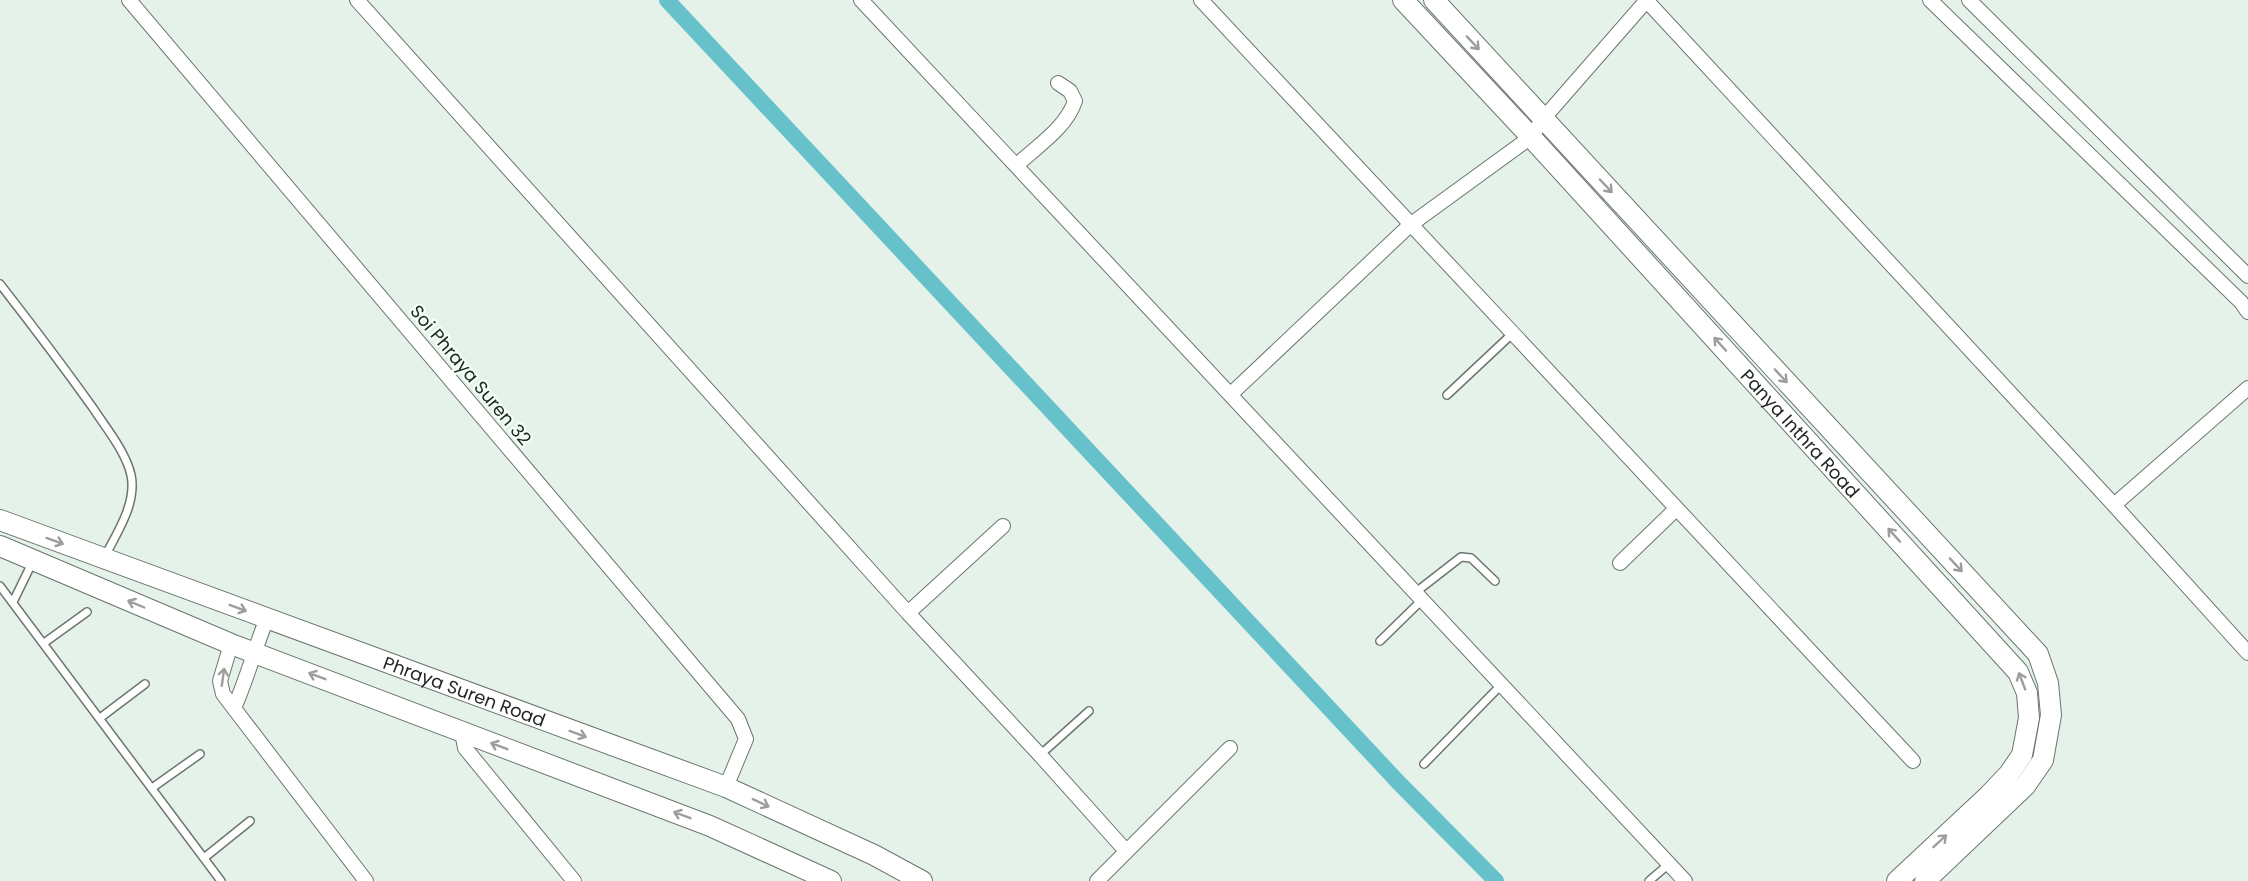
<svg xmlns="http://www.w3.org/2000/svg" width="2248" height="881" viewBox="0 0 2248 881" font-family="Poppins,sans-serif">
<rect width="100%" height="100%" fill="#e5f2e9"/>
<g fill="none" stroke-linecap="round" stroke-linejoin="round">
<!-- canal -->
<path stroke="#66c1ca" stroke-width="16" d="M667,0L1399,783L1496,881"/>
<defs>
<path id="lane" d="M0,284C32,325 63,366 93,408C106,428 126,452 131,475C137,503 117,533 105,556
M1447,395L1512,334
M0,586L221,881
M1416,592L1461,557L1471,558L1495,581
M13,602L32,563
M1380,641L1423,599
M44,643L87,612
M100,718L145,684
M1040,755L1089,711
M1424,764L1502,684
M152,788L200,754
M204,858L250,821
M1649,881L1669,864"/>
<path id="street" d="M129,0L738,719L746,739L726,787
M357,0L908,613
M861,0L1685,881
M1201,0L1913,761
M1646,0L2114,505L2248,653
M1930,0L2241,302L2248,312
M1969,0L2248,276
M1017,165C1037,146 1066,128 1075,101L1070,91L1058,83
M1231,394L1410,225L1531,137L1543,119L1647,0
M2114,505L2248,388
M1003,526L908,613L1040,755L1126,851
M1620,563L1676,509
M231,644L220,681L223,694L366,881
M234,708C247,679 255,648 267,618
M462,732L465,748L574,881
M1097,881L1230,748"/>
<g id="secondary">
<path id="s1" d="M1403,0L1531,137L2018,672L2027,693L2029,718L2022,755L2009,774L1988,796L1897,881"/>
<path d="M1434,0L2038,654L2048,683L2051,715L2043,760L2025,786L1925,881"/>
<path id="s2" d="M0,520L726,787L874,855L922,881"/>
<path d="M0,546L231,644L710,826L831,881"/>
</g>
</defs>
<!-- lane casing -->
<use href="#lane" stroke="#6b766e" stroke-width="10"/>
<!-- street casing -->
<use href="#street" stroke="#6b766e" stroke-width="16"/>
<!-- secondary casing -->
<use href="#secondary" stroke="#6b766e" stroke-width="22"/>
<!-- lane -->
<use href="#lane" stroke="#fff" stroke-width="7"/>
<!-- street -->
<use href="#street" stroke="#fff" stroke-width="14"/>
<!-- secondary -->
<use href="#secondary" stroke="#fff" stroke-width="20"/>
</g>
<!-- one-way arrows -->
<defs><path id="oneway-shaft" d="M-6 0H5M1.5-3L5.5 0L1.5 3" fill="none" stroke-width="1.6" stroke-linecap="round" stroke-linejoin="round" transform="scale(1.5)"/></defs>
<g stroke="#9c9e9d">
<use href="#oneway-shaft" transform="translate(1473 43) rotate(47)"/>
<use href="#oneway-shaft" transform="translate(1606 186) rotate(47)"/>
<use href="#oneway-shaft" transform="translate(1720 344) rotate(-132)"/>
<use href="#oneway-shaft" transform="translate(1781 376) rotate(47)"/>
<use href="#oneway-shaft" transform="translate(1894 535) rotate(-132)"/>
<use href="#oneway-shaft" transform="translate(55 541) rotate(20)"/>
<use href="#oneway-shaft" transform="translate(1956 565) rotate(47)"/>
<use href="#oneway-shaft" transform="translate(136 604) rotate(-157)"/>
<use href="#oneway-shaft" transform="translate(238 608) rotate(20)"/>
<use href="#oneway-shaft" transform="translate(317 676) rotate(-159)"/>
<use href="#oneway-shaft" transform="translate(223 677) rotate(-82)"/>
<use href="#oneway-shaft" transform="translate(2022 681) rotate(-111)"/>
<use href="#oneway-shaft" transform="translate(578 734) rotate(20)"/>
<use href="#oneway-shaft" transform="translate(499 746) rotate(-159)"/>
<use href="#oneway-shaft" transform="translate(761 803) rotate(25)"/>
<use href="#oneway-shaft" transform="translate(682 815) rotate(-159)"/>
<use href="#oneway-shaft" transform="translate(1940 841) rotate(-43)"/>
</g>
<g text-anchor="middle" dominant-baseline="central" stroke-width="4.5" stroke-linejoin="round" paint-order="stroke">
<!-- street labels -->
<g font-size="18" fill="#232825" stroke="#f2fff6">
<text transform="translate(471 375) rotate(50)">Soi Phraya Suren 32</text>
<text stroke="none"><textPath href="#s1" startOffset="588">Panya Inthra Road</textPath></text>
<text stroke="none"><textPath href="#s2" startOffset="495">Phraya Suren Road</textPath></text>
</g>
</g>
</svg>
